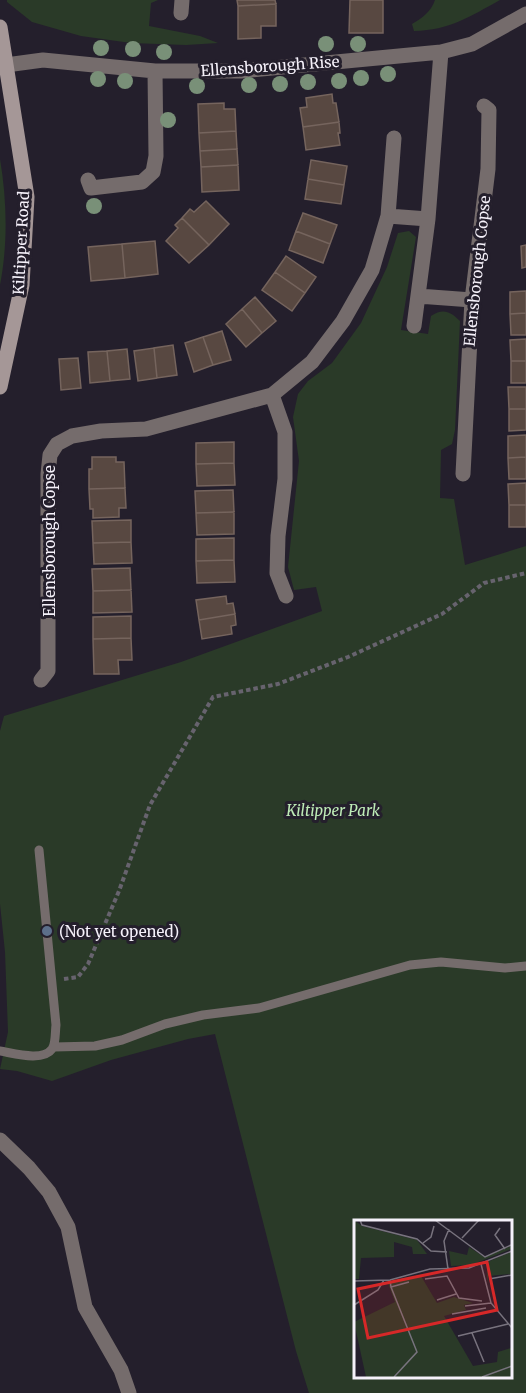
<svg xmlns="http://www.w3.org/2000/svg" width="526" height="1393" viewBox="0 0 526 1393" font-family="Merriweather,serif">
<rect width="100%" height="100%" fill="#241f2c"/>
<!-- green -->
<path fill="#2a3a28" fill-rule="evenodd" d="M7,0H158L151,3L149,26L200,36L218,43L186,45L131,43L81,36L32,22L7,2Z
M435,0H500C469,17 450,30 414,31L412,24C422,18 431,12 435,0Z
M0,159C7,200 8,244 0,285Z
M409,231L416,237L401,330L428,334L431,316C443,308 450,311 460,321L455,430L452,444L441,450L440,498L454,499L465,565L526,546V1393H309L296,1351L215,1034L188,1039L111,1060L52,1081L17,1071L0,1069L8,1032L5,952L0,904V731L4,716L181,662L322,611L316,587L294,590L288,567L299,461L293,417L298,394L308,381L332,363L361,323L387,267L398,233ZM355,1222H510V1376H355Z"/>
<!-- building -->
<path fill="#584841" stroke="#75645d" stroke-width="1.5" d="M237,0H275L276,4L238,6Z
M350,0H383V33H349Z
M276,4V26H261V38L238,39V6Z
M332,94L333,103H336L339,122L303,127L300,108L307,107L306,98Z
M224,103V109H235L236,131L199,133L198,104Z
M339,122L340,133H338L340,145L306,150L303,127Z
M236,131L237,149L200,151L199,133Z
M237,149L238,165L201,167L200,151Z
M311,160L347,166L344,185L308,179Z
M238,165L239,190L202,192L201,167Z
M308,179L344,185L341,204L305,199Z
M206,201L229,224L209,245L182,218L190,209L194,212Z
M303,213L337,225L330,244L296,231Z
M182,218L209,245L189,263L166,241L178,228L175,225Z
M296,231L330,244L323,263L289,250Z
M155,241L158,274L125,278L122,244Z
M122,244L125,278L91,281L88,247Z
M526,245V267L522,268L521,246Z
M286,256L316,277L305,293L275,272Z
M275,272L305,293L292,311L262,290Z
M526,291V313L510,314V292Z
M255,297L276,321L262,333L242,309Z
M242,309L262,333L246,347L226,324Z
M526,313V335H511L510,314Z
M222,331L231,360L213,365L203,337Z
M203,337L213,365L194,372L185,343Z
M526,339V361H511L510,340Z
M173,345L177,375L157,378L154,348Z
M154,348L157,378L138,381L134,351Z
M127,349L130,379L110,381L107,351Z
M107,351L110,381L90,383L88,352Z
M78,358L81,388L61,390L59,359Z
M511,361H526V383H511Z
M508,387H526V409H509Z
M509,409H526V430L509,431Z
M526,435V457L508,458V436Z
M234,442V463L196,464V443Z
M92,457H116V462H124L125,488L89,489V469H92Z
M526,457V479H509L508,458Z
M234,463L235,485L197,486L196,464Z
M526,483V505H509L508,484Z
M125,488L126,508H119V517L93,518V509H90L89,489Z
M233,490L234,512L196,513L195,491Z
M509,505H526V527H509Z
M234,512V534L197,535L196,513Z
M131,520V542L93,543L92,521Z
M234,538V560L196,561V539Z
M131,542L132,563L94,564L93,543Z
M234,560L235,582L197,583L196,561Z
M130,568L131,590L93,591L92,569Z
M131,590L132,612L93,613V591Z
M226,596L227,604L233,603L235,614L199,620L196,600Z
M235,614L236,625L231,626L232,634L202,639L199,620Z
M131,616V638L93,639V617Z
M131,638L132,660H118L119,674H94L93,639Z"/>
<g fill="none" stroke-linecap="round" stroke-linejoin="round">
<!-- path -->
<path stroke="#67636e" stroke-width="4" stroke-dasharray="4.5 3" stroke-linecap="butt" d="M64,979L78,977L88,964L119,891L150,805L213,697L278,684L348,657L442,614L484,583L526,573"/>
<!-- lane -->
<path stroke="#756c6c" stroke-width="9" d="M54,1047L95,1046L122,1040L165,1024L203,1015L259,1008L410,965L441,962L505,968L526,966
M0,1051C13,1053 43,1062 52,1049C56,1044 55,1032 56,1025L39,850"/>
<!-- street -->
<path stroke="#756c6c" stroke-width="15" d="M181,13L182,0
M6,65L43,60L155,71H241L441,52L472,44L526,14
M88,180L91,188L142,182L153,172L156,156L155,71
M388,216L428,219
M418,296L472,300
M414,326L428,219L441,52
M272,395L285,432V479L278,536L277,573L286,596
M463,474L472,300L488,169L489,110L484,106
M41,680L48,671V474L50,455L57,444L72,436L101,431L146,429L272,395L312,362L343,321L372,270L388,216L394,138
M0,1140L29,1168L49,1192L68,1227L85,1307L121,1370L129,1393"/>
<!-- secondary -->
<path stroke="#a59797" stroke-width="15" d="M0,27L27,197L22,285L0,387"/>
</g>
<!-- trees -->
<g fill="#799078">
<circle cx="326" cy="44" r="8"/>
<circle cx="358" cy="44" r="8"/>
<circle cx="101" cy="48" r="8"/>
<circle cx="133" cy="49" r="8"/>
<circle cx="164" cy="52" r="8"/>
<circle cx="388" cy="74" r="8"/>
<circle cx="361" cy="78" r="8"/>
<circle cx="98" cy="79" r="8"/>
<circle cx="125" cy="81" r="8"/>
<circle cx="339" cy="81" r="8"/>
<circle cx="308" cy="82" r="8"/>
<circle cx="280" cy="84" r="8"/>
<circle cx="249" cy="85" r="8"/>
<circle cx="197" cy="86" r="8"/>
<circle cx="168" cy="120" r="8"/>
<circle cx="94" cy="206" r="8"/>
</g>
<!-- markers -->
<circle fill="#5c6f8a" stroke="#241f2c" stroke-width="2" cx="47" cy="931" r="6"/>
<g text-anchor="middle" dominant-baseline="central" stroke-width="6" stroke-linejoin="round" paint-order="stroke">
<!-- street labels -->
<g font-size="15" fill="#f5f1fa" stroke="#241f2c">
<text transform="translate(270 66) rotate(-4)">Ellensborough Rise</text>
<text transform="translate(21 243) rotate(-87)">Kiltipper Road</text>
<text transform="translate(477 271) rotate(-84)">Ellensborough Copse</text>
<text transform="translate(49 541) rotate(-90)">Ellensborough Copse</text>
</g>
<!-- park labels -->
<g font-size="15" font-style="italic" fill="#beecb7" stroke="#241f2c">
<text x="333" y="810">Kiltipper Park</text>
</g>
<!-- poi labels -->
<g font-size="15" fill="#f5f1fa" stroke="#241f2c" text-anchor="start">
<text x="59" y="931">(Not yet opened)</text>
</g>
</g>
<!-- overview -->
<g transform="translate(354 1220)">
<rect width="158" height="158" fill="#241f2c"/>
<path d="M0,0L8,6L63,20L73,34H59L58,27L40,22V37L7,38L5,59H0ZM157,26V29L117,45L97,46L95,31L113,35L115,27L130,37ZM157,32V54L134,56L133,63V42ZM60,56H67L83,83L100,77L119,83L110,85L112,90L90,96L119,146L143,142L144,132L157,128V157H12L0,102L41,82L34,63Z" fill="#2a3a28"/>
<path fill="none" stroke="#78737e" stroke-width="1.5" d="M6,0L8,5L63,19L77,31L93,32M81,0L131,37L157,25M146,8L141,15L151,29M108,18L125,0M69,23L77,17L80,6M127,44L137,83L158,108M94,49L90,21L95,9M71,59L93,56L105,78L128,81M135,59L158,55M36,60L37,67L55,62M0,61L36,60L76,49L115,48L158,31M37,67L63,132L40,157M83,80L102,74M0,85L24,70L30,60M111,86L137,83M98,94L132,88M118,113L130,142M104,116L154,104M128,157L158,146"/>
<path fill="#d62828" fill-opacity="0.15" stroke="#d62828" stroke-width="3" d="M133,42L143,90L14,118L4,69Z"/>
<rect width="158" height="158" fill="none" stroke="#f5f1fa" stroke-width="3"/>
</g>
</svg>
